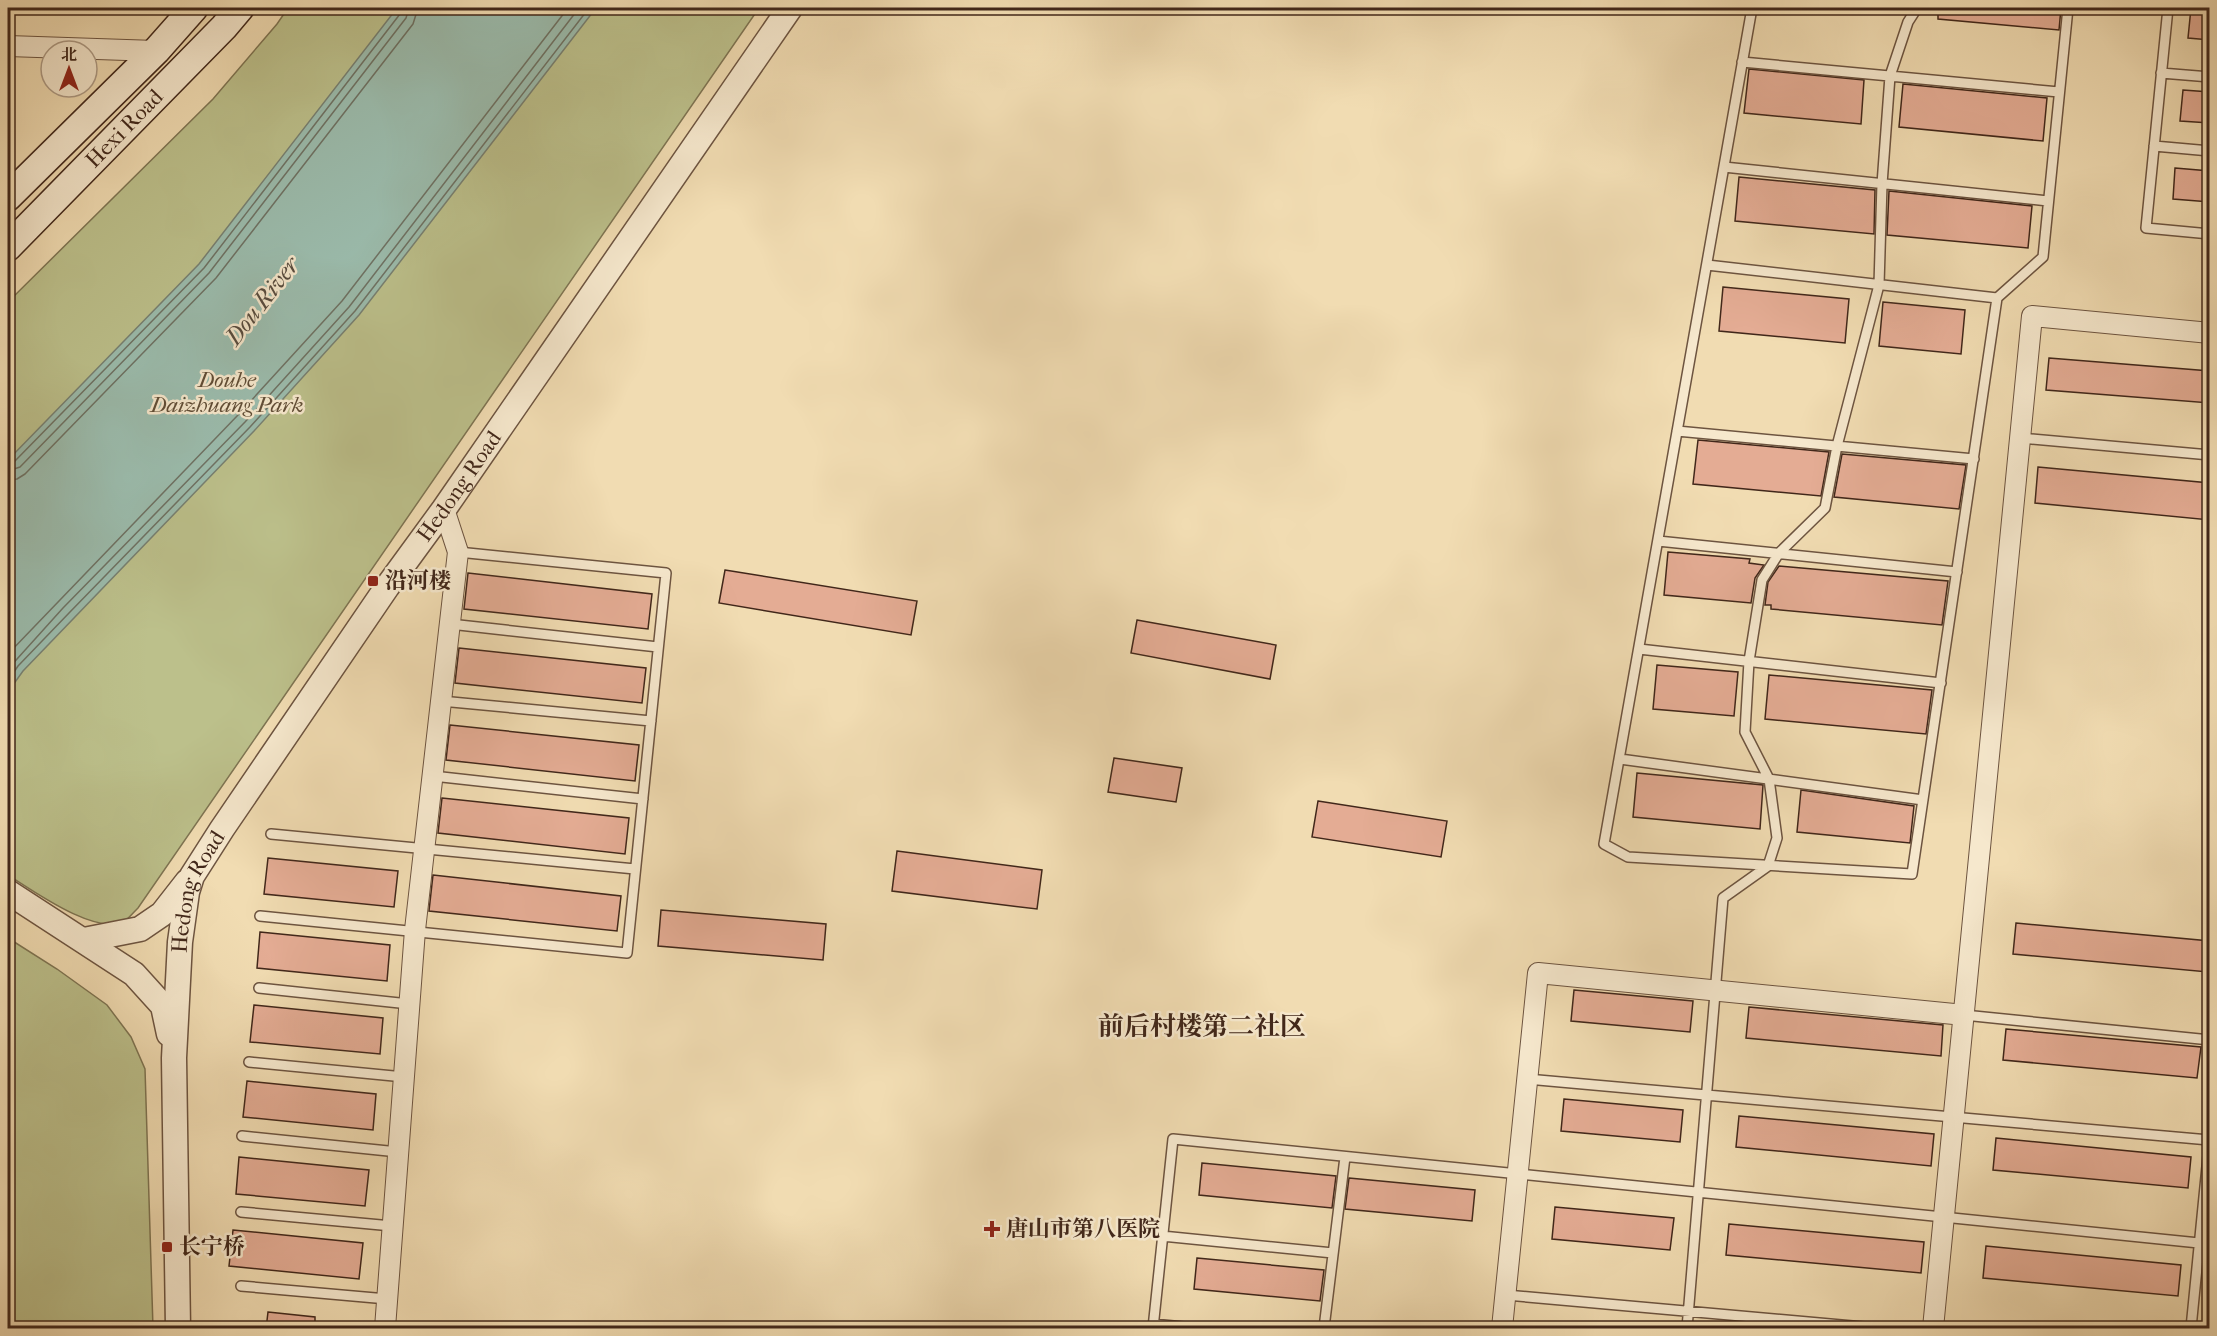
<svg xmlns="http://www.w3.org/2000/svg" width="2217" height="1336" viewBox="0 0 2217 1336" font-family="'IM FELL French Canon','Noto Serif SC',serif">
<rect width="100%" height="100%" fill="#f1dcb2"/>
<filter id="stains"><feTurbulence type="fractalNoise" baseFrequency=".00333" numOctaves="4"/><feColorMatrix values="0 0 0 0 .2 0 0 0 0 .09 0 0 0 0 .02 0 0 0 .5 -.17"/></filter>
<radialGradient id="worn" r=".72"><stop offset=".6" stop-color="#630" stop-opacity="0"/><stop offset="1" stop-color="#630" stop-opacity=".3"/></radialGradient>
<!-- green -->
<path fill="#bcc08b" stroke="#7e7452" stroke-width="1.5" d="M288,8H759L138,908C134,912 129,918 125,921C97,937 32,890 8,875V302L213,99L277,24Z
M8,938L57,969L107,1005L131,1037L145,1069L153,1328H8Z"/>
<!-- water -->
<path fill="#9bbcad" stroke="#778072" stroke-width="1.5" d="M397,8H596L359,315L254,431L23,671L8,692V460L199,264Z"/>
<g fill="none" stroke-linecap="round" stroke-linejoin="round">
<!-- shore -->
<path stroke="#6e7264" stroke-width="1.5" d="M8,464L14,462L204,268L400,14L401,8
M8,471L20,467L209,273L406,18L409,8
M8,480L17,479L25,474L216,278L413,24L418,8
M8,654L238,415L342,301L568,8
M8,669L63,608L245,422L349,307L579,8
M8,681L18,666L69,613L250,427L355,311L589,8"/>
</g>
<!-- building -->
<path fill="#e4ac94" stroke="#41271a" stroke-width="1.5" d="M1938,8H2061L2059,30L1938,19Z
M2191,8H2210V40L2188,38Z
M1749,69L1864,80L1861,124L1744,113Z
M1903,84L2047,98L2043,141L1899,127Z
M2183,90L2210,92V123L2180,121Z
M2175,168L2210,171V202L2173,199Z
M1739,177L1875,190L1874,234L1735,221Z
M1889,191L2032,206L2028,248L1887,235Z
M1723,287L1849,299L1845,343L1719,331Z
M1883,302L1965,310L1961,354L1879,346Z
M2049,358L2210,371V403L2046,390Z
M1698,440L1829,452L1821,496L1693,484Z
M1842,454L1966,465L1959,509L1834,497Z
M2038,467L2210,483V520L2035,503Z
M1668,552L1750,559L1749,563L1764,565L1755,578L1751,603L1664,595Z
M1779,566L1948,581L1942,625L1771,609V605H1765L1768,582Z
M725,570L917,601L911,635L719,603Z
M468,573L652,594L648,629L464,609Z
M1137,620L1276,645L1270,679L1131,653Z
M459,648L646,668L642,703L455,683Z
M1657,665L1738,672L1734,716L1653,709Z
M1769,675L1932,690L1926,734L1765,719Z
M450,725L639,745L635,781L446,760Z
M1114,758L1182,768L1176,802L1108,792Z
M1637,773L1763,785L1760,829L1633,817Z
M1801,790L1914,806L1910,843L1797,832Z
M442,798L629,818L625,854L438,833Z
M1318,801L1447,821L1441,857L1312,837Z
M897,851L1042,870L1037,909L892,891Z
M268,858L398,871L394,907L264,894Z
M433,875L621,896L617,931L429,911Z
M661,910L826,924L823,960L658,946Z
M2016,923L2210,941L2208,972L2013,954Z
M260,932L390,945L387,981L257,968Z
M1574,990L1693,1001L1690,1032L1571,1021Z
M254,1005L383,1018L380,1054L250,1042Z
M1749,1007L1943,1025L1941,1056L1746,1038Z
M2006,1029L2201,1047L2197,1078L2003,1060Z
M247,1081L376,1094L373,1130L243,1117Z
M1564,1099L1683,1110L1680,1142L1561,1131Z
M1739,1116L1934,1134L1931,1166L1736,1147Z
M1996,1138L2191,1157L2188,1188L1993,1170Z
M239,1157L369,1170L365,1206L236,1194Z
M1202,1163L1336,1176L1332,1208L1199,1195Z
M1349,1178L1475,1190L1472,1221L1345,1209Z
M1555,1207L1674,1218L1670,1250L1552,1239Z
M1729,1224L1924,1242L1921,1273L1726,1255Z
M233,1230L363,1243L359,1279L229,1266Z
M1986,1246L2181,1265L2178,1296L1983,1278Z
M1197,1258L1324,1270L1320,1301L1194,1289Z
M268,1312L315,1317V1329H266Z"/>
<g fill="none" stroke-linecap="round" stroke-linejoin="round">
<defs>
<path id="service" d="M1752,8L1604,844L1628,857L1912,874L1997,298L2043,257L2068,8
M2168,8L2146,228L2210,234
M1742,62L2059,92
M2161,73L2210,77
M2154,146L2210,151
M1724,167L2048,201
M1707,265L1997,298
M1677,431L1974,459
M2020,438L2210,455
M1658,541L1957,572
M450,624L658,647
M1639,649L1941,683
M441,701L651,721
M1620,759L1923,800
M433,776L643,799
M271,834L635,869
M260,916L627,953L666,573L458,552
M259,988L409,1004
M1964,1015L2210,1040
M249,1062L404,1077
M1527,1079L2209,1140
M242,1136L398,1152
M241,1212L392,1226
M1162,1236L1333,1253
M241,1286L387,1299
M1506,1295L1875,1328
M1153,1324L1194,1328
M1153,1328L1173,1139L2199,1243
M1324,1328L1345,1157
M1687,1328L1723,898L1768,866L1777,838L1769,779L1745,732L1749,661L1762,580L1779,553L1825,508L1837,446L1879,285L1882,184L1890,76L1908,22L1917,8
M2191,1328L2210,1136"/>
<path id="minor" d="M8,46L156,51
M385,1328L415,930L458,552L444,509
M1502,1328L1538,973L1964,1015
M1933,1328L2032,316L2210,333"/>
<g id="tertiary">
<path d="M8,892L134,974L163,1006L169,1034"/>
<path d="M84,940L140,929L162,914L187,882"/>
<path id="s1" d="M178,1328L174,1058L180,942L187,892L192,876L222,829L387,587L444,509L790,8"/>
</g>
<g id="secondary">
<path d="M8,197L156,51L194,8"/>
<path id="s2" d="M8,247L224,27L240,8"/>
</g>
</defs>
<!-- service casing -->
<use href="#service" stroke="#6d5440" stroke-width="12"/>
<!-- minor casing -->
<use href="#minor" stroke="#6d5440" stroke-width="22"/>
<!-- tertiary casing -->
<use href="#tertiary" stroke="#6d5440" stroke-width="27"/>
<!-- secondary casing -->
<use href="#secondary" stroke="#41271a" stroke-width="30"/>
<!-- service -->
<use href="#service" stroke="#f6e8cd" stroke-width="9"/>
<!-- minor -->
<use href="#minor" stroke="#f6e8cd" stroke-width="20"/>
<!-- tertiary -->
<use href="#tertiary" stroke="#f6e8cd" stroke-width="24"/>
<!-- secondary -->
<use href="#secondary" stroke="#f6e8cd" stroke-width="27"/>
</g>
<!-- markers -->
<g fill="#8f2418" stroke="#f6e8cd" stroke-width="2">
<rect x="367" y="575" width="12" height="12" rx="3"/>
<path d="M989 1220h6v6h6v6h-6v6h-6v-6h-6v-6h6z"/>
<rect x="161" y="1241" width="12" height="12" rx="3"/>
</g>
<g text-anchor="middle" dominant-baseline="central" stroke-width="5" stroke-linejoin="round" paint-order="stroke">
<!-- street labels -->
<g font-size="22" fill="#41271a" stroke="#f6e8cd">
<text stroke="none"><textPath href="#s2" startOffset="166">Hexi Road</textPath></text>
<text stroke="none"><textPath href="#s1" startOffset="926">Hedong Road</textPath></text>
<text stroke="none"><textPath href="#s1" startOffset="440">Hedong Road</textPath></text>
</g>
<!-- park labels -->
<g font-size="22" font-style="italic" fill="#604d36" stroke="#f6e8cd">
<text x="227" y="380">Douhe<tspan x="227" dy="25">Daizhuang Park</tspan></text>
</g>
<!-- poi labels -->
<g font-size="22" font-weight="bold" fill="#41271a" stroke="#f6e8cd" text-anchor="start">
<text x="385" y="581">沿河楼</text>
<text x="1006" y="1229">唐山市第八医院</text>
<text x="179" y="1247">长宁桥</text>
</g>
<!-- water labels -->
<g font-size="24" font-style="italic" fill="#584c3f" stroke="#f6e8cd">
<text transform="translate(262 301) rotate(-52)">Dou River</text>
</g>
<!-- quarter labels -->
<g font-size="26" font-weight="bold" fill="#41271a" stroke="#f6e8cd">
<text x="1202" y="1026">前后村楼第二社区</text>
</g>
</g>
<!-- margin -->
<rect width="2217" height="1336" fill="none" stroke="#f1dcb2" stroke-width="30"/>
<rect x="9" y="9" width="2199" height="1318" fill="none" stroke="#41271a" stroke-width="3"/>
<rect x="15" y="15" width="2187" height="1306" fill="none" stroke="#41271a" stroke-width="1.5"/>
<!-- north arrow -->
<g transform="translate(69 69)"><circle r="28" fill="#f6e8cd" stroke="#ae9b85" stroke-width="1.5"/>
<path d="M0-4.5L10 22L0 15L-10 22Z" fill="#8f2418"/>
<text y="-9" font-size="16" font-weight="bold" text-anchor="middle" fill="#41271a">北</text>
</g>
<rect width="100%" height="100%" filter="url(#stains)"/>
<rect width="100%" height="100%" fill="url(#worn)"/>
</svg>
